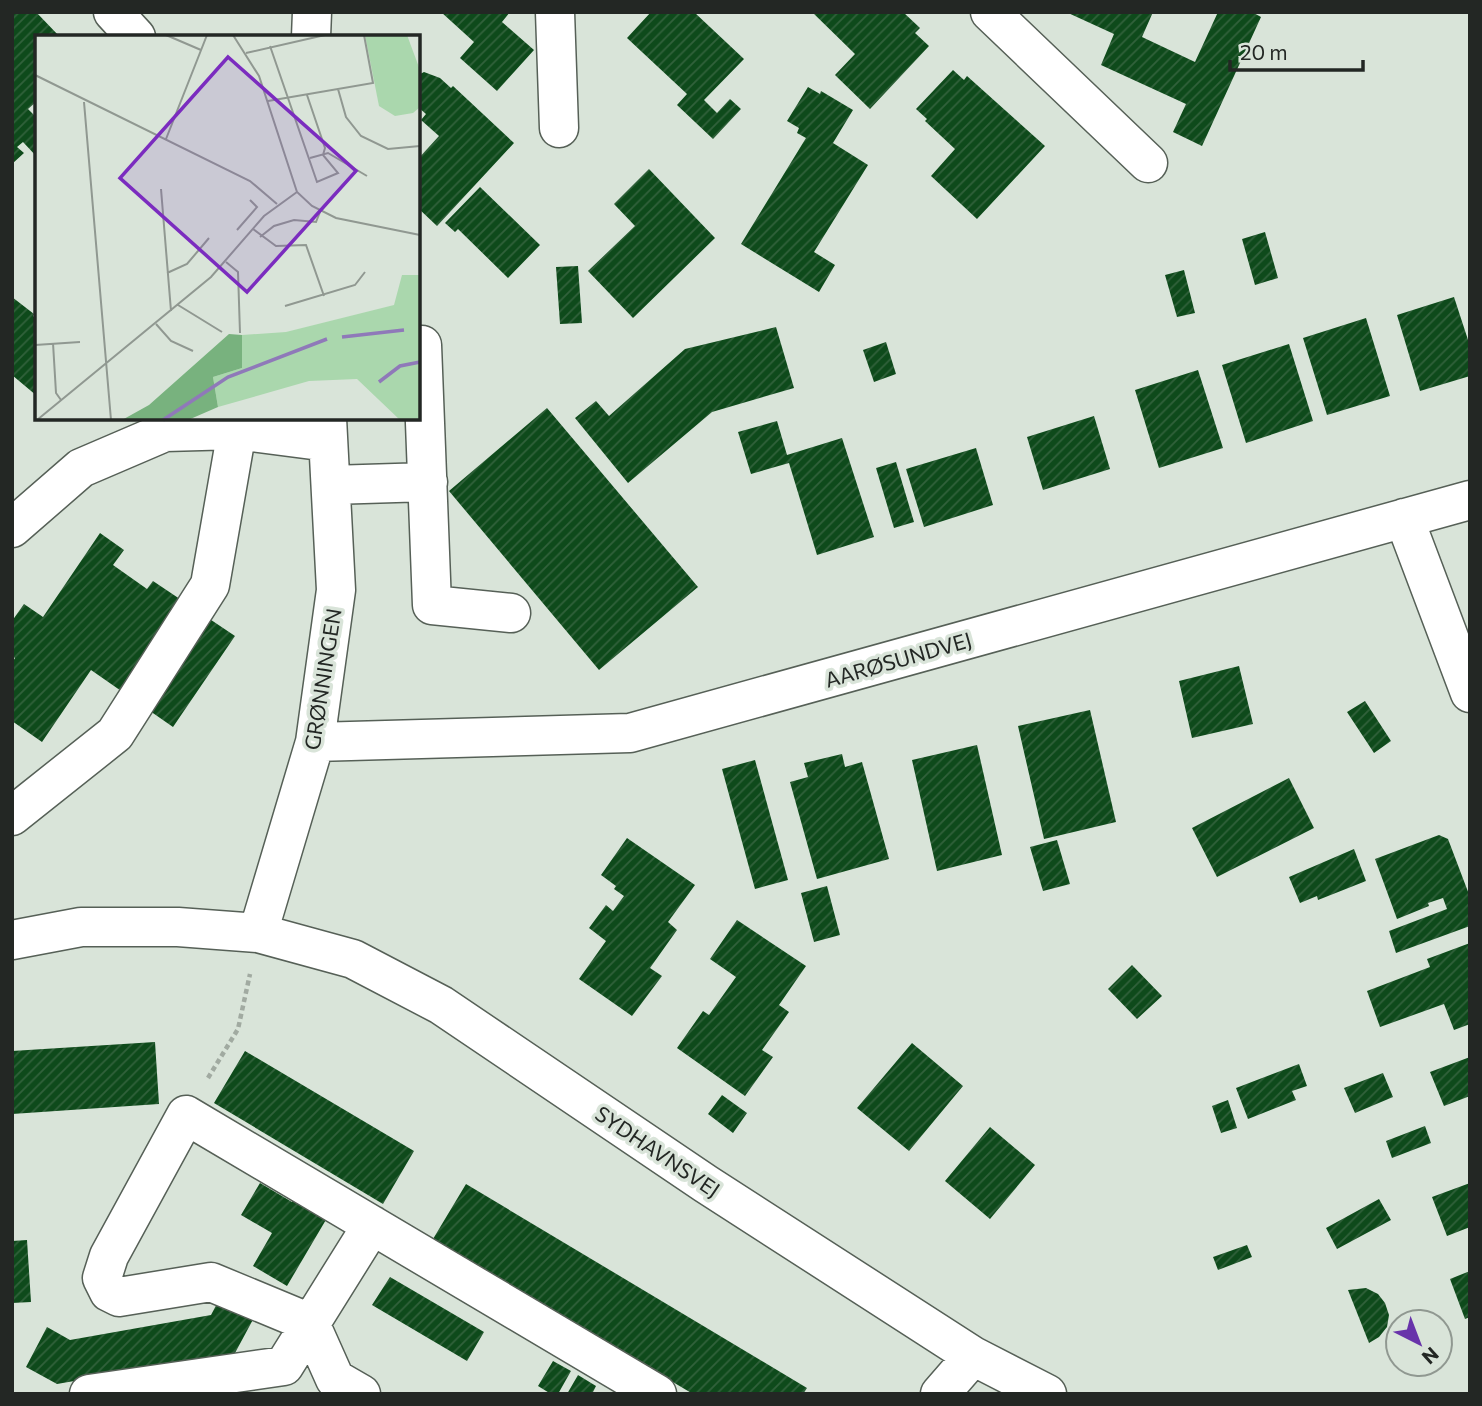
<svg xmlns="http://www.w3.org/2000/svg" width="1482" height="1406" viewBox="0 0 1482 1406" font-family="Commissioner,sans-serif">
<defs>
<pattern id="building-hatch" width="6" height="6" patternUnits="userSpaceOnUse" patternTransform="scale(1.75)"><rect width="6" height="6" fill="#0e4a1b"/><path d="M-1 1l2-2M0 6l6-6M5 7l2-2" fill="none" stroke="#31613b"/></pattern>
</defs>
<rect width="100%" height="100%" fill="#d9e4d9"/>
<!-- building -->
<path fill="url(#building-hatch)" d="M12,12H36L60,37H37V101L28,109L37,118V157L23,142L17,147L24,153L12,164Z
M441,12H510L502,22L534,50L497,91L460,58L474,42Z
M651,12H694L744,59L704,100L717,113L730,99L741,109L713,139L677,105L687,94L627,38Z
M812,12H903L920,28L915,33L929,46L870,109L835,75L855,54Z
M1066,12H1153L1142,37L1195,62L1218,12H1252L1261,17L1202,146L1173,132L1186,104L1101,65L1114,34Z
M953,70L964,80L967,76L1045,146L977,219L931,176L955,149L925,121L927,119L916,109Z
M424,72L440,78L451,88L453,86L514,143L437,226L418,208V159L439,136L421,120L426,114L418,107V75Z
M808,87L820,94L821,91L853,110L833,143L868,165L814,252L835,265L819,292L741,244L806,138L797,133L799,128L787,121Z
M649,169L715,238L633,318L588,271L635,226L614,204Z
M480,187L540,245L508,278L458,229L455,232L445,223Z
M1265,232L1278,278L1255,285L1242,239Z
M578,266L582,323L560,324L556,267Z
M1184,270L1195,313L1177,317L1165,275Z
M12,297L34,314L33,316L37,320V396L12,375Z
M1454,297L1470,346V376L1420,391L1397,315Z
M1366,318L1390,396L1327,415L1303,338Z
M776,327L794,388L712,412L628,483L575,418L596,401L609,416L685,349Z
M886,342L896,374L874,382L863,350Z
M1289,344L1313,421L1246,443L1222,365Z
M1198,370L1223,448L1159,468L1135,390Z
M547,408L698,587L599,670L449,491Z
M1094,416L1110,469L1043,490L1027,437Z
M777,421L787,455L842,438L874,537L817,555L789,463L751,474L738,432Z
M976,448L993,505L924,527L906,469Z
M896,462L914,522L894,528L876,468Z
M100,533L124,550L113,565L147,589L153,581L235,636L173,727L91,670L42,742L12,721V663L15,658L12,656V621L24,604L43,617Z
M1239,666L1253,724L1192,738L1179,681Z
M1365,701L1391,741L1374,753L1347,712Z
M1090,710L1116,822L1044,839L1018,726Z
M977,745L1002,855L937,871L912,760Z
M842,754L845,767L862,762L889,859L817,879L790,782L808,777L804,763Z
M755,760L788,880L755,889L722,769Z
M1289,778L1314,828L1217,877L1192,828Z
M1439,835L1448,839L1470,897V926L1396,953L1389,931L1447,909L1443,898L1428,903L1429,906L1397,919L1375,859Z
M627,838L695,885L668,922L677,930L650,968L662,976L632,1016L579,979L606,941L589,928L606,905L613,911L624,896L614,889L616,886L601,875Z
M1057,840L1070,884L1043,891L1030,847Z
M1354,849L1366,881L1318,900L1317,896L1300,903L1289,877Z
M827,886L840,935L814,942L801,893Z
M737,920L806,966L779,1005L789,1012L762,1050L773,1057L745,1096L677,1048L703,1011L709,1015L736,977L710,959Z
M1470,943V1024L1454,1030L1444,1004L1380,1027L1367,991L1430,967L1427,959Z
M1132,965L1162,996L1137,1019L1108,989Z
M155,1042L159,1104L12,1114V1051Z
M912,1043L963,1086L909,1151L857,1108Z
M245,1051L414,1151L383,1204L214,1103Z
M1470,1057V1096L1444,1106L1430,1072Z
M1299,1064L1307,1086L1292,1091L1296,1100L1248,1119L1236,1088Z
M1383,1073L1393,1097L1355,1113L1344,1088Z
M722,1095L747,1113L733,1133L708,1114Z
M1228,1100L1237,1128L1221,1133L1212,1106Z
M1425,1126L1431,1143L1392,1158L1386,1141Z
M990,1127L1035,1165L990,1219L945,1181Z
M260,1183L292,1202L294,1198L327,1218L287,1286L253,1266L272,1233L241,1215Z
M1470,1183V1227L1447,1236L1432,1197Z
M466,1184L807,1388L803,1394H693L433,1239Z
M1379,1199L1391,1220L1337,1249L1326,1228Z
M27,1240L31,1302L12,1303V1241Z
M1247,1245L1252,1257L1218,1270L1213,1257Z
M1470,1271V1317L1465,1319L1450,1279Z
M390,1277L484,1332L467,1361L372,1305Z
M1366,1288L1378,1294L1385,1303L1389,1315L1387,1327L1379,1337L1369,1343L1348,1290Z
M221,1296L256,1314L235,1353L57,1384L26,1367L47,1327L70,1340L211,1315Z
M553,1361L571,1371L558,1394H551L538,1386Z
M578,1375L596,1386L592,1394H567Z"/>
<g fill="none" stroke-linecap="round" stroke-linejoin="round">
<defs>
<path id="minor" d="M113,12L136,37
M555,12L559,128
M990,12L1148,163
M311,37L312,12
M422,345L432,605L511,613
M331,485L428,482
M1404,518L1470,693
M12,528L81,468L165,432L237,430L328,442
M315,742L630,733L1470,500
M12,816L115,734L210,585L237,430
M258,933L315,742L336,590L327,418
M12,940L81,927H178L258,933L353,959L441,1005L706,1184L973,1356L1047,1394
M89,1394L284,1366L372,1225
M361,1394L335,1379L310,1323L211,1282L119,1297L109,1292L102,1278L109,1256L186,1115L657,1394
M940,1394L973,1356"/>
</defs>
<!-- minor casing -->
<use href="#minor" stroke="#566057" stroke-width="41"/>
<!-- path -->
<path stroke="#a1aaa1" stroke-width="4.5" stroke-dasharray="5 3.5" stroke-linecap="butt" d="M208,1078L238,1029L250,974"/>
<!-- minor -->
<use href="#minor" stroke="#fff" stroke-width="38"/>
</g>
<g text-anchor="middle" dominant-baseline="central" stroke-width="7" stroke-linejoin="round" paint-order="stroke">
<!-- street labels -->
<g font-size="21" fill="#232724" stroke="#d9e4d9">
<text transform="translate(898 659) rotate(-16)">AARØSUNDVEJ</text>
<text transform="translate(322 679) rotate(-81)">GRØNNINGEN</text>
<text transform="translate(658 1151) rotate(34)">SYDHAVNSVEJ</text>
</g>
</g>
<!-- overview -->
<g transform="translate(35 35)">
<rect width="385" height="385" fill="#d9e4d9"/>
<path d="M367,240H385V385H365L322,344L274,346L183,372L178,342L207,333V300L251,297L359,270Z" fill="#aad7ad"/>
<path d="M194,299L207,300V333L178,342L183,372L153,385H87L114,370Z" fill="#78b27e"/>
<path d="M330,0H372L385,35V72L378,78L360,81L344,71Z" fill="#aad7ad"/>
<path fill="none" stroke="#8f79b9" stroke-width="3.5" d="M307,302L369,295M344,347L365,331L385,327M128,385L193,342L292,304"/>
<path fill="none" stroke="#909891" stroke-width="2" d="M131,0L166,15M198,0L224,41L262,157L277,171L301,183L385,200M235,11L282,147L303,138L288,120L290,113L272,60M211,18L290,0M0,40L215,146L242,169M303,54L311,82L326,101L353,114L385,111M233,66L338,48L329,0M49,67L76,385M131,104L172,0M275,123L293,118L332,141M126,154L136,276M218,194L241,211L271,210L289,261M202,195L222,172L215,165M225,202L239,191L259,185L281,187L285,177M191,227L203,237L205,298M132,238L152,229L174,203M143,270L187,297M250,271L320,250L330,237M121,289L136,306L158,316M18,308L21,358L26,365M0,310L45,307M2,385L176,242L229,181L262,157"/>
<path fill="#7b2cbf" fill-opacity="0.15" stroke="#7b2cbf" stroke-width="3.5" d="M193,22L321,136L212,257L85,143Z"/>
<rect width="385" height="385" fill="none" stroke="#232724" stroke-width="3.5"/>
</g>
<!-- border -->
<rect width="1482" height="1406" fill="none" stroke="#232724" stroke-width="28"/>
<!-- north arrow -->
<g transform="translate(1419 1343) rotate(138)"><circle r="33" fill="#d9e4d9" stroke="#909891" stroke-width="2"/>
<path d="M0-5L12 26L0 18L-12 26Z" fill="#6833aa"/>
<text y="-10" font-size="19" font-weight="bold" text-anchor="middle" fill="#232724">N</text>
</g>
<!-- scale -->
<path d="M1230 60v10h133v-10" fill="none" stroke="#232724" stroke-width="3.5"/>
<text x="1240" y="60" font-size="21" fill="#232724" stroke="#d9e4d9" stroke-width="5" paint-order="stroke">20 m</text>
</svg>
